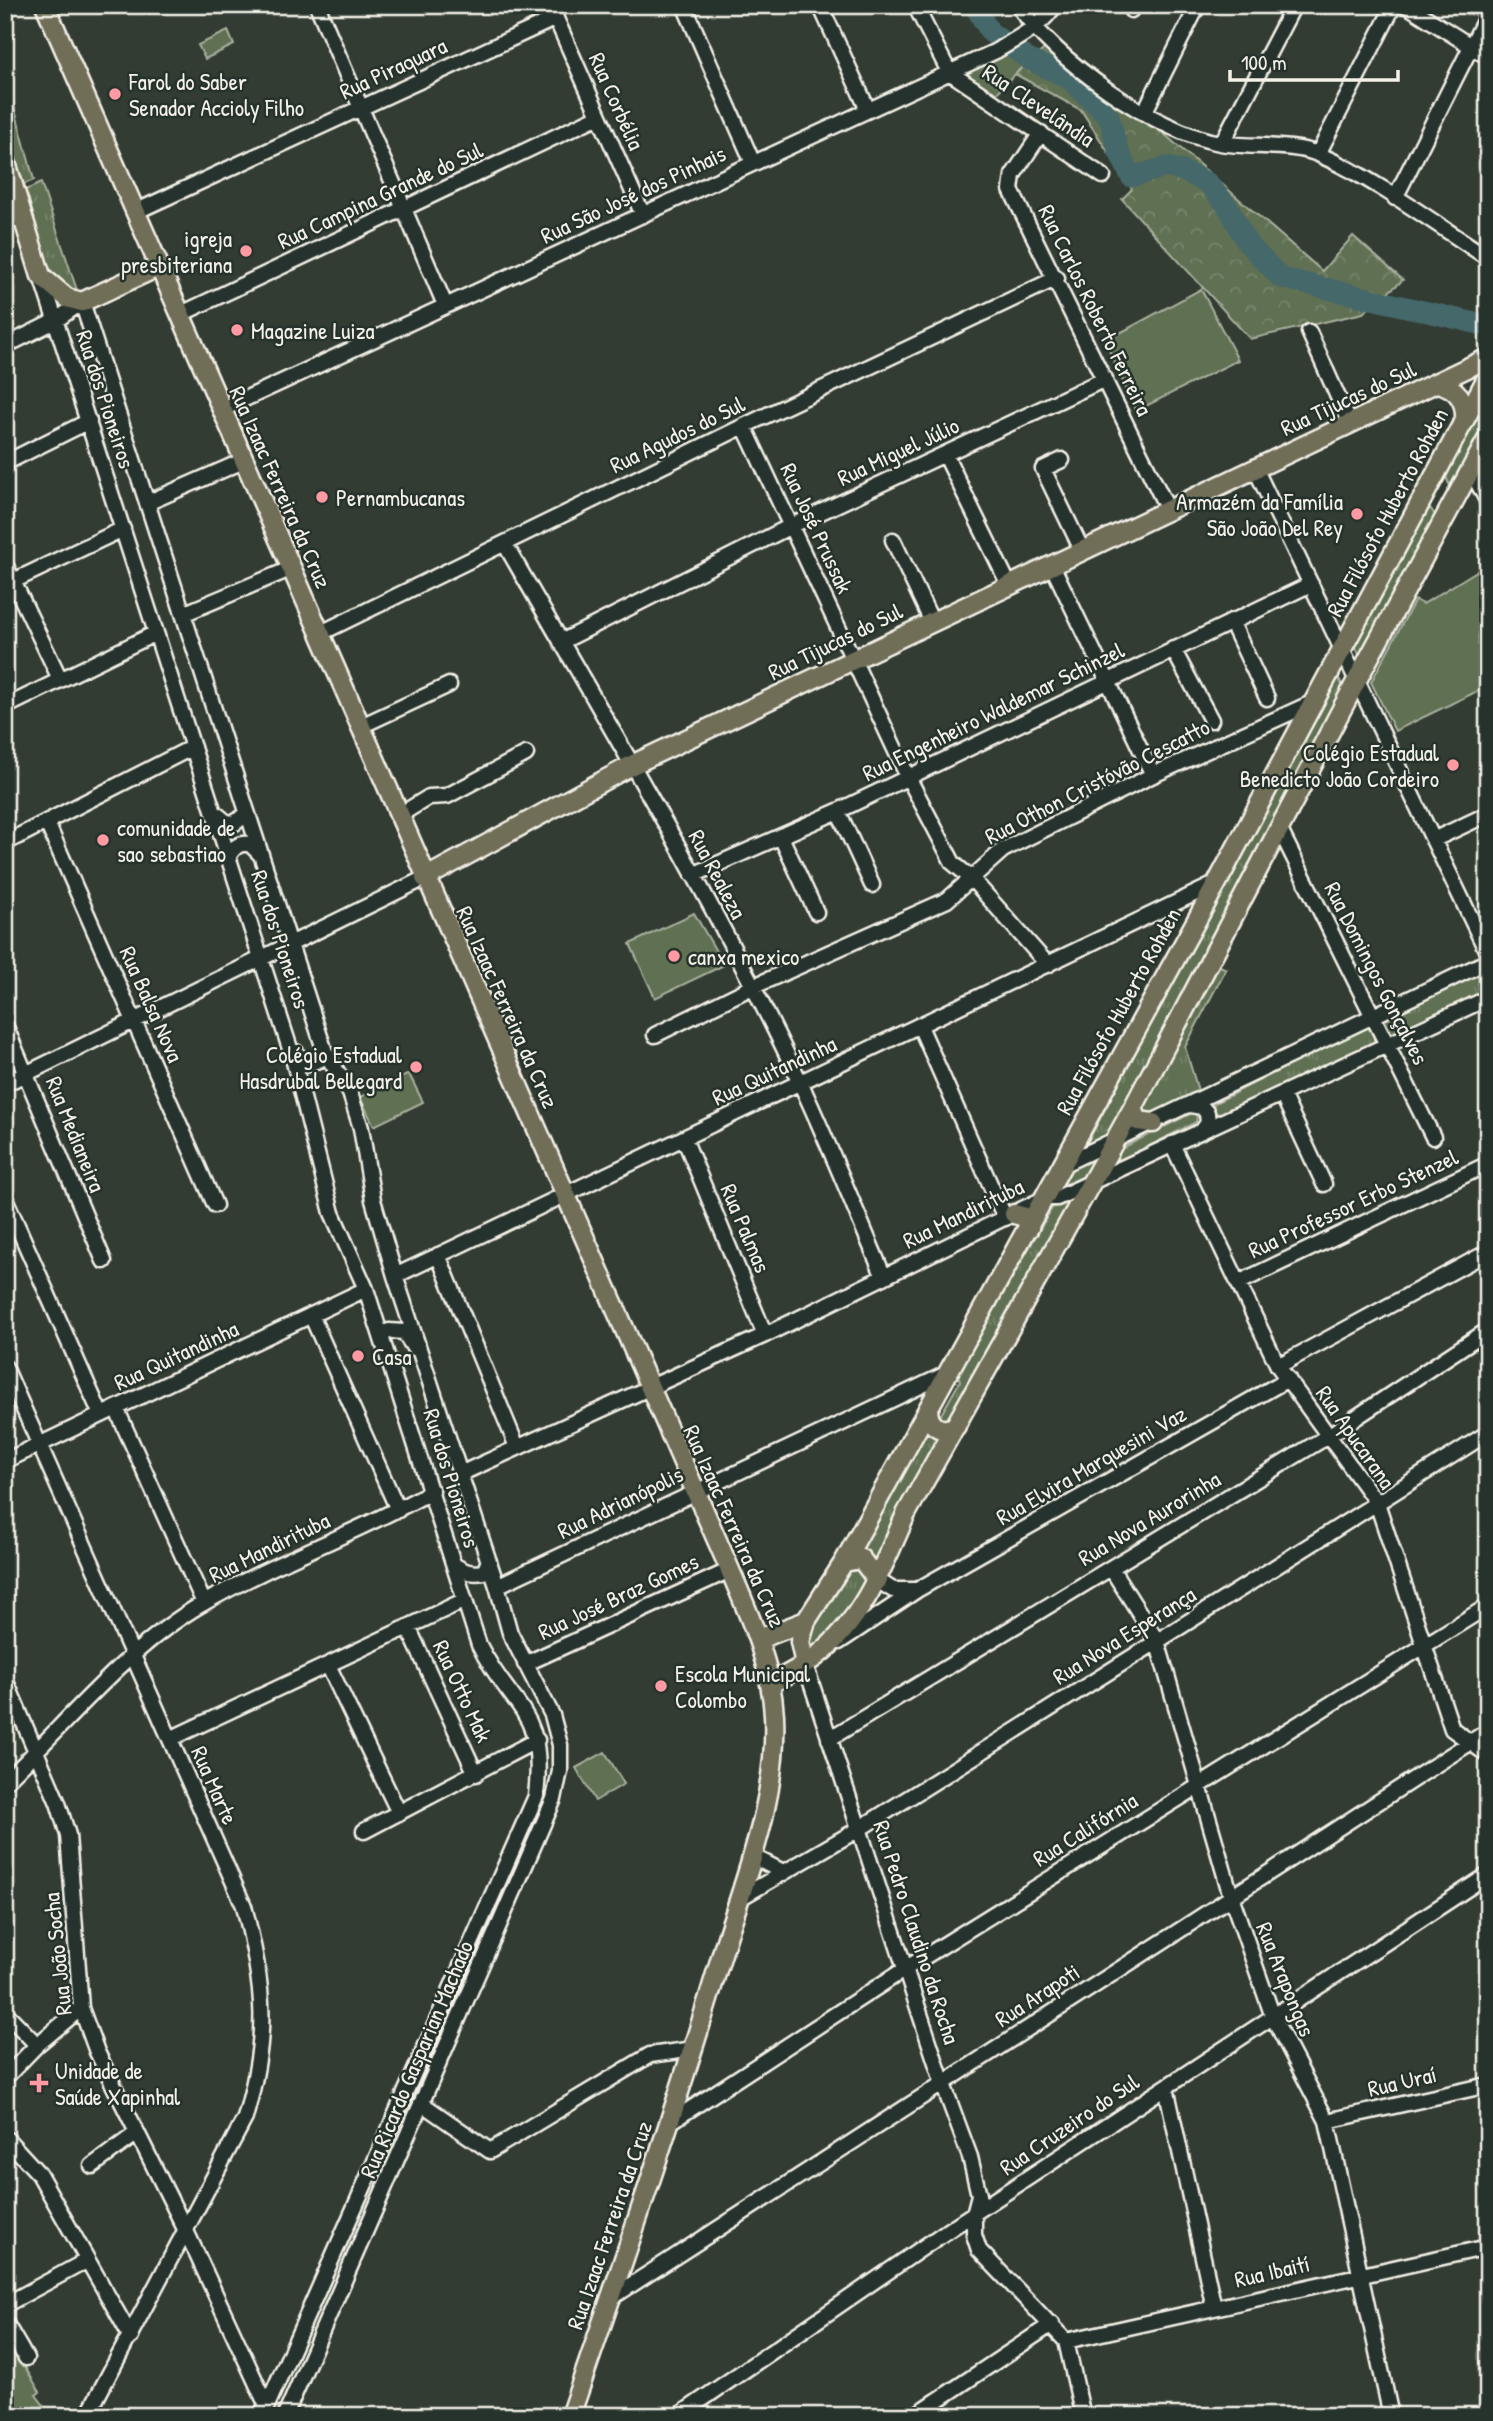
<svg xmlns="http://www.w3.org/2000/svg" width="1493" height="2421" viewBox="0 0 1493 2421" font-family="'Patrick Hand',sans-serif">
<defs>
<pattern id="grass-tufts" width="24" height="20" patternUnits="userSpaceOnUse" patternTransform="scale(1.75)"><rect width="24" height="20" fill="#5f7052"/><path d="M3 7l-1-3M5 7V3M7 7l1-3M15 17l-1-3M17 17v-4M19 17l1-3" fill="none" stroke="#77856b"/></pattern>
<pattern id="forest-crowns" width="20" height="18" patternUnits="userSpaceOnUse" patternTransform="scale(1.75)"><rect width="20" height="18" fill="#5f7052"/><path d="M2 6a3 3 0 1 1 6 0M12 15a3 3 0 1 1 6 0" fill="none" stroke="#77856b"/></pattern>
</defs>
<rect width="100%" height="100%" fill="#323c33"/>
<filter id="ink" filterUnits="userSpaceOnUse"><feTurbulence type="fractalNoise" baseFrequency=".0143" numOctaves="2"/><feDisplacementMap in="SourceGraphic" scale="14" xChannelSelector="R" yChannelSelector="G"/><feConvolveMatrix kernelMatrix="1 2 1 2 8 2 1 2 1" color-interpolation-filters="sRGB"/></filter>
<g filter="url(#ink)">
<!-- grass -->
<path fill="url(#grass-tufts)" stroke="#aab09d" stroke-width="2" d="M5,73L34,180L15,188L5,157Z
M41,183L80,299L41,274L17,194Z
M1488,389V424L1457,482L1449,484L1446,477Z
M1431,509L1435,515L1403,583L1361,658L1353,642L1425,510Z
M1336,673L1345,690L1108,1142L1083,1151Z
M1218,965L1226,969L1185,1047L1199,1094L1149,1117L1141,1113Z
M1479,971L1488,991L1395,1035L1388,1032L1383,1022L1386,1016Z
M1366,1026L1374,1033V1044L1281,1091L1217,1115L1213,1104Z
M1192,1113L1197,1116L1196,1122L1111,1166L1122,1148Z
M1098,1157L1087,1178L1062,1189L1071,1169Z
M1078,1197L948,1425L939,1418L960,1381L958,1373L1052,1208Z
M927,1426L942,1437L881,1561L858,1551Z
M857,1566L868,1581C851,1607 834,1633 808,1652L802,1642L845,1570Z"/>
<!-- forest -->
<path fill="url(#forest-crowns)" stroke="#aab09d" stroke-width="2" d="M1049,45L1110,87L1322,271L1353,236L1403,280L1363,313L1250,339L1122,199L1132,189L1081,110L1015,74Z"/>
<!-- green -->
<path fill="#5f7052" stroke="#aab09d" stroke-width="2" d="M228,31L234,45L205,59L198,45Z
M1008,49L1026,63L993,97L960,72Z
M1201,289L1238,360L1136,411L1105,341Z
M1488,564V686L1395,731L1371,682L1415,600L1423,604Z
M694,913L724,965L655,998L630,944Z
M409,1074L423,1102L374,1126L360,1097Z
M605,1752L624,1784L595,1801L576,1768Z
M5,2334L40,2392L36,2395L48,2411L44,2416H21L5,2386Z"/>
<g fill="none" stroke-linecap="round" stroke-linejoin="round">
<!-- stream -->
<path stroke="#8b9e9d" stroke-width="3.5" d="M5,2391L18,2416"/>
<!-- river -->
<path stroke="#45676b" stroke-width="21" d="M974,5L990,32L1028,59L1068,78L1109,117L1118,150L1131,177L1166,167L1183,171L1208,183L1228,207L1247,243L1281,278L1488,326"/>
<defs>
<path id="minor" d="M317,5L445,305
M550,5L643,215
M684,5L753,163
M820,5L868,110
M915,5L949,72L1103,176
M1018,5C1054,60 1155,132 1220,143C1250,148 1294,143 1320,155C1375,179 1437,225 1488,258
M1406,5L1488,57
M1131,10L1133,5
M1144,113L1198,5
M1041,133L1013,175L1011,190L1168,510
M1222,143L1294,5
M1318,154L1394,5
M1395,198L1488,13
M135,212L556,18
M5,223L22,215
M41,276L293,1058L332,1213L366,1289L479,1645C513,1712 546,1708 536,1796L267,2406L260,2416
M179,315L599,116
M1309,332L1350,424
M5,346L55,321L82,302L325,1052L350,1093L361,1128L373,1200L395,1276L497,1586L510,1633L552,1715L560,1745V1771L554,1799L285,2416
M221,410L996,51C1017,38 1041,27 1055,5
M744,426L908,777L953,863L972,879L1048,965
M945,454L1009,585
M1062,460L1043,469L1082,550
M5,463L89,421
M1255,468L1488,954
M1471,470L1488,502
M147,503L243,461
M893,540L932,622
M505,544C606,721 713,897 800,1082C830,1146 856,1212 884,1277
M5,564L60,679
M1052,565L1153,775
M5,585L123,529
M183,614L290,569
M1231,621L1267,698
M319,634L744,426L1057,278
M561,642L791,526L1105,379
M1173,649L1211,720
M5,707L156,633
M359,727L449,685
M838,811L872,885
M214,812L226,822L235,823L247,813
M398,816L429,797L447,796L526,754
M47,823L215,1205
M1280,830L1433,1137
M781,837L816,912
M1433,840L1488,814
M5,843L193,747
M228,857C234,847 238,843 250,844L260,854
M693,875L838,811L1311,584
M5,1025L104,1261
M920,1026L1005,1218
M655,1035L752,987L947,900L1003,850L1153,775L1314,702
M296,1052L305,1065L319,1060L325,1052
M5,1084L425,878
M1282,1094L1324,1184
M1190,1105L1202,1107L1207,1113L1208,1123L1202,1131
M684,1138L765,1335
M1172,1144L1278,1366L1377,1503L1452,1729L1488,1755
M1060,1166L1488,961
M5,1198L101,1415
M438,1255L517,1447
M395,1276L1217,883
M1238,1283L1488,1164
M311,1315L398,1510
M381,1335L389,1331L404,1332L414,1348
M1278,1366L1488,1252
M5,1367L244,1906C265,1990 269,2034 245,2118L87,2416
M116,1408L204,1603
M5,1461L366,1289
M460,1474L765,1335L1045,1198H1057L1094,1181L1488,998
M454,1565C465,1572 471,1574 484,1572L489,1561
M1111,1568L1157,1641L1231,1896L1273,2017L1327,2121L1391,2416
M877,1580L893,1590H915
M497,1586L946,1374
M408,1627L476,1774
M839,1642L917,1590L1288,1379
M525,1664L730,1570
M805,1664L943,2084L970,2157L979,2195L974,2214V2235L979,2250L1066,2341L1083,2416
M328,1665L399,1813
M5,1679L58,1803L68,1835L81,2008L97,2052L187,2233L267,2406
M170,1739L465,1600
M829,1739L1328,1436L1488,1330
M5,1782C68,1722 126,1648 202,1604C276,1561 358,1533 432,1491
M364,1831L537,1740
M752,1856L783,1872
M740,1898L859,1829L1488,1433
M5,2012L37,2045
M5,2078L37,2045L81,2008
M1166,2087L1214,2308
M421,2103L490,2151L650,2055L694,2049
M1327,2121L1488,2085
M669,2123L905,1969L1488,1606
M5,2137L39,2174L131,2337
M92,2166L137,2133
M611,2298L1488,1731
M5,2305L86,2261
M5,2322L26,2358
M1066,2341L1488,2247
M678,2416L947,2231L1488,1875
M914,2416L1052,2324
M1483,2416L1488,2415"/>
<path id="major" d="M45,5L730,1570C750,1617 771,1663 774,1715C778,1796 747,1872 724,1947C677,2105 624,2260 570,2416
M5,159L41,276L67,298L82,302L158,267
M1438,383C1457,388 1466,400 1465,419
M425,878L632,765L1488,358
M1133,1108L1138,1121L1153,1123
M1014,1214L1025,1217L1029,1228
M928,1410C929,1426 941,1434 956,1426
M844,1562L861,1559L877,1580
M759,1639L806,1621L844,1562L1217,883L1488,376
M805,1664L800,1642L806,1621
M772,1683C787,1674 804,1667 818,1655C863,1620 884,1564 906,1514L1133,1108L1357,680L1488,438"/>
</defs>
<!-- minor casing -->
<use href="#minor" stroke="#f4f1e8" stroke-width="19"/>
<!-- major casing -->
<use href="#major" stroke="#f4f1e8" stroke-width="23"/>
<!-- minor -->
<use href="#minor" stroke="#26332d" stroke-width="14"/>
<!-- major -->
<use href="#major" stroke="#716e59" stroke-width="18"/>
</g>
</g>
<!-- markers -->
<g fill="#ff9aa2" stroke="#26332d" stroke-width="2.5">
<circle cx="115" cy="94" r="7"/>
<circle cx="246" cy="251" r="7"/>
<circle cx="237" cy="330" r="7"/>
<circle cx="322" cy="497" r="7"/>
<circle cx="1357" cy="514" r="7"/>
<circle cx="1453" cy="765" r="7"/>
<circle cx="103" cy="840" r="7"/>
<circle cx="674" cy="956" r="7"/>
<circle cx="416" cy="1067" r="7"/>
<circle cx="358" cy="1356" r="7"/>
<circle cx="661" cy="1686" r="7"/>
<path d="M35.5 2072.5h7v7h7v7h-7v7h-7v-7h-7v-7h7z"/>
</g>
<g text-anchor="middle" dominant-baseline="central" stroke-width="5" stroke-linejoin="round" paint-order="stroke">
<!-- street labels -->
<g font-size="23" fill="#f4f1e8" stroke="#26332d">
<text transform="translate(393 68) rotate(-25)">Rua Piraquara</text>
<text transform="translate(617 101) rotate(66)">Rua Corbélia</text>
<text transform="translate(1039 105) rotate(34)">Rua Clevelândia</text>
<text transform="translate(633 194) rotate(-25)">Rua São José dos Pinhais</text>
<text transform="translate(380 195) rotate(-25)">Rua Campina Grande do Sul</text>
<text transform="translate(1096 310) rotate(64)">Rua Carlos Roberto Ferreira</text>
<text transform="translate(1348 398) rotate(-25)">Rua Tijucas do Sul</text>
<text transform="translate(106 399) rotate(72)">Rua dos Pioneiros</text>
<text transform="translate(677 434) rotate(-26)">Rua Agudos do Sul</text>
<text transform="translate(898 451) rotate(-25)">Rua Miguel Júlio</text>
<text transform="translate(281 487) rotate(66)">Rua Izaac Ferreira da Cruz</text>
<text transform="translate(1387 512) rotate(-62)">Rua Filósofo Huberto Rohden</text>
<text transform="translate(817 528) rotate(65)">Rua José Prussak</text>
<text transform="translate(835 641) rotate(-26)">Rua Tijucas do Sul</text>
<text transform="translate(993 711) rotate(-26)">Rua Engenheiro Waldemar Schinzel</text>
<text transform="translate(1097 781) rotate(-27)">Rua Othon Cristóvão Cescatto</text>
<text transform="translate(718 874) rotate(62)">Rua Realeza</text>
<text transform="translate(281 939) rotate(72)">Rua dos Pioneiros</text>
<text transform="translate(1377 973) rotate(63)">Rua Domingos Gonçalves</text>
<text transform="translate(152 1004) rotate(66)">Rua Balsa Nova</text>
<text transform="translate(508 1007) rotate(66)">Rua Izaac Ferreira da Cruz</text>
<text transform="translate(1118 1011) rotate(-61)">Rua Filósofo Huberto Rohden</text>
<text transform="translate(774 1070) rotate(-25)">Rua Quitandinha</text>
<text transform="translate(76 1134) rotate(68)">Rua Medianeira</text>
<text transform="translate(1353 1203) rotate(-25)">Rua Professor Erbo Stenzel</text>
<text transform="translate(963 1213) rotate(-26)">Rua Mandirituba</text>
<text transform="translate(746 1228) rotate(67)">Rua Palmas</text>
<text transform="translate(176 1355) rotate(-25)">Rua Quitandinha</text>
<text transform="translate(1356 1437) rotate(55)">Rua Apucarana</text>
<text transform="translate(1091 1465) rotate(-30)">Rua Elvira Marquesini Vaz</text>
<text transform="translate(452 1478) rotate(73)">Rua dos Pioneiros</text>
<text transform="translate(620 1502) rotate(-26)">Rua Adrianópolis</text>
<text transform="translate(1149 1518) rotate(-31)">Rua Nova Aurorinha</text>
<text transform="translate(735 1526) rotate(66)">Rua Izaac Ferreira da Cruz</text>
<text transform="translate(269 1547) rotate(-26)">Rua Mandirituba</text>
<text transform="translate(618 1596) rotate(-25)">Rua José Braz Gomes</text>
<text transform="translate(1124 1635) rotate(-32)">Rua Nova Esperança</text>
<text transform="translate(463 1691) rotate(65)">Rua Otto Mak</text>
<text transform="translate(215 1785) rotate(66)">Rua Marte</text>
<text transform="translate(1085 1829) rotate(-32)">Rua Califórnia</text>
<text transform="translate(917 1932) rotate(72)">Rua Pedro Claudino da Rocha</text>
<text transform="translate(57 1954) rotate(-96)">Rua João Socha</text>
<text transform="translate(1286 1979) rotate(68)">Rua Arapongas</text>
<text transform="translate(1037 1995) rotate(-33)">Rua Arapoti</text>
<text transform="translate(416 2059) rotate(-67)">Rua Ricardo Gasparian Machado</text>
<text transform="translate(1402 2081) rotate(-13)">Rua Uraí</text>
<text transform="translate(1069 2124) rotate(-34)">Rua Cruzeiro do Sul</text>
<text transform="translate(609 2225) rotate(-71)">Rua Izaac Ferreira da Cruz</text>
<text transform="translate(1272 2271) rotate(-13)">Rua Ibaití</text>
</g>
<!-- poi labels -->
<g font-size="23" fill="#f4f1e8" stroke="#26332d" text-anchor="start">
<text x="129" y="81">Farol do Saber<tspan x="129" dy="26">Senador Accioly Filho</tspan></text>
<text x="232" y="238" text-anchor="end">igreja<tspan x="232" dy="26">presbiteriana</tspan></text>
<text x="251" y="330">Magazine Luiza</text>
<text x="336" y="497">Pernambucanas</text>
<text x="1343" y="501" text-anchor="end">Armazém da Família<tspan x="1343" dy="26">São João Del Rey</tspan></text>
<text x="1439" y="752" text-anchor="end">Colégio Estadual<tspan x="1439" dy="26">Benedicto João Cordeiro</tspan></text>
<text x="117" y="827">comunidade de<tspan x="117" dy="26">sao sebastiao</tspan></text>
<text x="688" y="956">canxa mexico</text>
<text x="402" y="1054" text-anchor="end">Colégio Estadual<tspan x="402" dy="26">Hasdrubal Bellegard</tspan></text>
<text x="372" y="1356">Casa</text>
<text x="675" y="1673">Escola Municipal<tspan x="675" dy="26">Colombo</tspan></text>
<text x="55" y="2070">Unidade de<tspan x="55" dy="26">Saúde Xapinhal</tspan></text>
</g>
</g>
<!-- margin -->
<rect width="1493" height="2421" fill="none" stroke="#26332d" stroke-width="28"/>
<rect x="14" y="14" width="1465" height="2393" fill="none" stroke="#f4f1e8" stroke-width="2.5" filter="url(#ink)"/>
<!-- scale -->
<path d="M1230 70v10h168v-10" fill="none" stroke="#f4f1e8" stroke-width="3.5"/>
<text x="1241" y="70" font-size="21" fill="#f4f1e8" stroke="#26332d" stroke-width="5" paint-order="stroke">100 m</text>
</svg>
